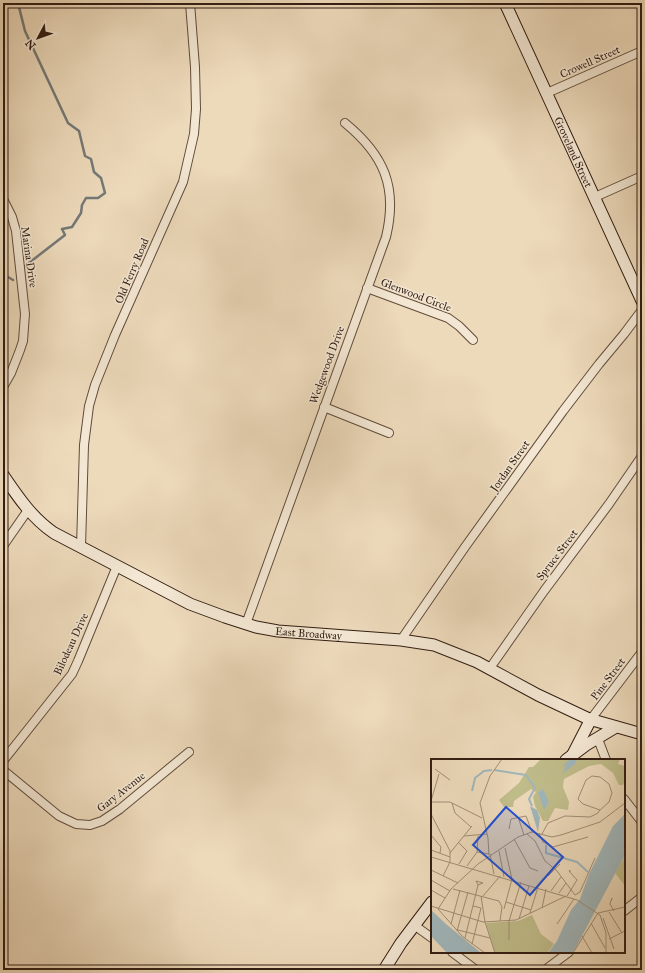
<svg xmlns="http://www.w3.org/2000/svg" width="645" height="973" viewBox="0 0 645 973" font-family="'IM FELL Great Primer',serif">
<rect width="100%" height="100%" fill="#eddabb"/>
<filter id="stains"><feTurbulence type="fractalNoise" baseFrequency=".005" numOctaves="4"/><feColorMatrix values="0 0 0 0 .2 0 0 0 0 .09 0 0 0 0 .02 0 0 0 .5 -.17"/></filter>
<radialGradient id="worn" r=".72"><stop offset=".6" stop-color="#630" stop-opacity="0"/><stop offset="1" stop-color="#630" stop-opacity=".3"/></radialGradient>
<g fill="none" stroke-linecap="round" stroke-linejoin="round">
<!-- stream -->
<path stroke="#747978" stroke-width="2.5" d="M18,3L25,31L68,123L79,131L85,156L91,159L94,172L101,178L105,193L98,198H86L82,205L81,213L72,227L62,229L65,235L25,266
M3,274L13,280"/>
<defs>
<path id="street" d="M547,93L642,51
M595,197L642,176
M3,199L12,217L16,231L25,314L23,341L20,350L11,373L3,387
M367,288L448,318L459,326L473,340
M324,407L389,433
M3,546L28,510
M81,547L84,445L89,406L95,385L115,335L183,182L194,134L196,109L195,67L190,3
M246,624L386,237C398,187 384,155 345,123
M401,640L465,547L563,411L599,364L624,334L642,310
M490,668L544,591L609,504L642,456
M591,719L642,652
M598,739L606,760
M3,761L72,674L78,661L117,566
M3,770L59,816L76,824L90,825L102,821L120,809L189,752
M624,799L642,822
M624,911L642,897
M414,925L432,938
M452,952L476,970
M545,970L569,952"/>
<g id="secondary">
<path id="s1" d="M505,3L642,301"/>
<path id="s2" d="M3,475C18,497 32,518 54,533L190,604L225,617L256,627L278,631L401,640L434,645L477,662L538,695L589,719L642,734"/>
<path d="M573,754L591,719"/>
<path d="M566,760L586,745L616,727"/>
<path d="M384,970L401,943L432,902"/>
</g>
</defs>
<!-- street casing -->
<use href="#street" stroke="#614c3c" stroke-width="10"/>
<!-- secondary casing -->
<use href="#secondary" stroke="#321d12" stroke-width="13"/>
<!-- street -->
<use href="#street" stroke="#f3e7d3" stroke-width="8"/>
<!-- secondary -->
<use href="#secondary" stroke="#f3e7d3" stroke-width="11"/>
</g>
<g text-anchor="middle" dominant-baseline="central" stroke-width="3" stroke-linejoin="round" paint-order="stroke">
<!-- street labels -->
<g font-size="11" fill="#321d12" stroke="#f3e7d3">
<text transform="translate(590 62) rotate(-24)">Crowell Street</text>
<text stroke="none"><textPath href="#s1" startOffset="164">Groveland Street</textPath></text>
<text transform="translate(29 257) rotate(82)">Marina Drive</text>
<text transform="translate(132 271) rotate(-67)">Old Ferry Road</text>
<text transform="translate(416 295) rotate(21)">Glenwood Circle</text>
<text transform="translate(327 365) rotate(-70)">Wedgewood Drive</text>
<text transform="translate(510 466) rotate(-55)">Jordan Street</text>
<text transform="translate(557 555) rotate(-53)">Spruce Street</text>
<text stroke="none"><textPath href="#s2" startOffset="354">East Broadway</textPath></text>
<text transform="translate(71 644) rotate(-65)">Bilodeau Drive</text>
<text transform="translate(608 679) rotate(-53)">Pine Street</text>
<text transform="translate(121 792) rotate(-38)">Gary Avenue</text>
</g>
</g>
<!-- overview -->
<g transform="translate(431 759)">
<rect width="194" height="194" fill="#eddabb"/>
<path d="M110,0H189L187,5L194,7V22L192,26H188L182,14L170,5L158,7L133,20L132,28L138,43L137,51L124,49L117,62H112L104,47L102,38L105,33L100,30L83,42L82,48H73L68,41L88,24L98,8H102Z" fill="#c0bd8b"/>
<path d="M194,97V127L184,114ZM101,156L110,175L123,185L116,194H64L55,164L87,162Z" fill="#c0bd8b"/>
<path d="M139,0H146L144,5L131,15L135,7H132ZM112,30L118,43L113,51L107,34ZM99,47L106,51L109,59L107,73ZM194,55V96L144,190L141,194H117L126,182L140,151L149,140L158,115L182,67ZM0,151L15,165L50,194H16L0,177Z" fill="#a0b7bc"/>
<path fill="none" stroke="#a0b7bc" stroke-width="2" d="M63,11L95,16M95,16L104,29L98,40L101,47M41,32L44,19L53,12L61,11M115,86V94L146,103L157,113"/>
<path fill="none" stroke="#a28e77" stroke-width="1" d="M4,10L19,21M0,42L8,15M0,43H19L51,59M21,44L24,54L40,68M0,55L19,92V103L12,117M87,58L93,76M78,70L80,60L95,57L101,73M108,74L112,83L122,88L157,78M96,75L104,82L114,102L126,112L144,136L149,133L164,99M111,75L117,64L134,57L159,58L167,54L168,52L178,43L181,34L178,25L169,18L161,17L155,21L147,40L152,45L169,51M0,76L10,88L9,94M33,77L56,75M83,80L99,109L107,112M27,83L36,92L28,105M0,91L19,98M68,92L73,118M46,93L47,77M46,93L58,95M19,94L41,67M59,95L63,115M58,96L57,79L49,44L59,17L71,0M0,98L146,141L169,156L175,174V194M36,107L46,93M0,111L27,124M117,117L129,105M0,121L19,132M22,130L68,142L71,148L69,162M0,131L14,139M120,132L130,118M128,134L135,124M50,137L54,163L64,194M52,137L69,117M136,137L146,121L138,112L139,111V113M180,142L181,139L179,145L183,152M75,143L100,151M0,147L52,163L85,161L135,137M111,149L115,130M73,150L81,120L74,89M178,153L191,174M99,154L107,128M167,154L194,148M172,159L183,190M88,160L98,127M160,164L174,189M20,165L29,131M126,165L143,140M27,171L59,179M26,172L37,133M151,177L161,194M34,179L47,126L52,124L45,122L47,126M178,180L194,172M78,181V162L90,123M41,185L50,149L42,147M54,194L32,178L7,150L20,130L47,105L87,78L101,73L121,78L130,76L169,63L194,44M142,194L167,154"/>
<path fill="#1d4ed8" fill-opacity="0.15" stroke="#1d4ed8" stroke-width="2" d="M75,48L132,98L99,136L42,86Z"/>
<rect width="194" height="194" fill="none" stroke="#321d12" stroke-width="2"/>
</g>
<!-- margin -->
<rect width="645" height="973" fill="none" stroke="#eddabb" stroke-width="16"/>
<rect x="4" y="4" width="637" height="965" fill="none" stroke="#321d12" stroke-width="2"/>
<rect x="8" y="8" width="629" height="957" fill="none" stroke="#321d12"/>
<!-- north arrow -->
<g transform="translate(38 38) rotate(229)" stroke="#f3e7d3" stroke-width="3" paint-order="stroke">
<path d="M0-3L7 15L0 10L-7 15Z" fill="#321d12"/>
<text y="-6" font-size="11" font-weight="bold" text-anchor="middle" fill="#321d12">N</text>
</g>
<rect width="100%" height="100%" filter="url(#stains)"/>
<rect width="100%" height="100%" fill="url(#worn)"/>
</svg>
